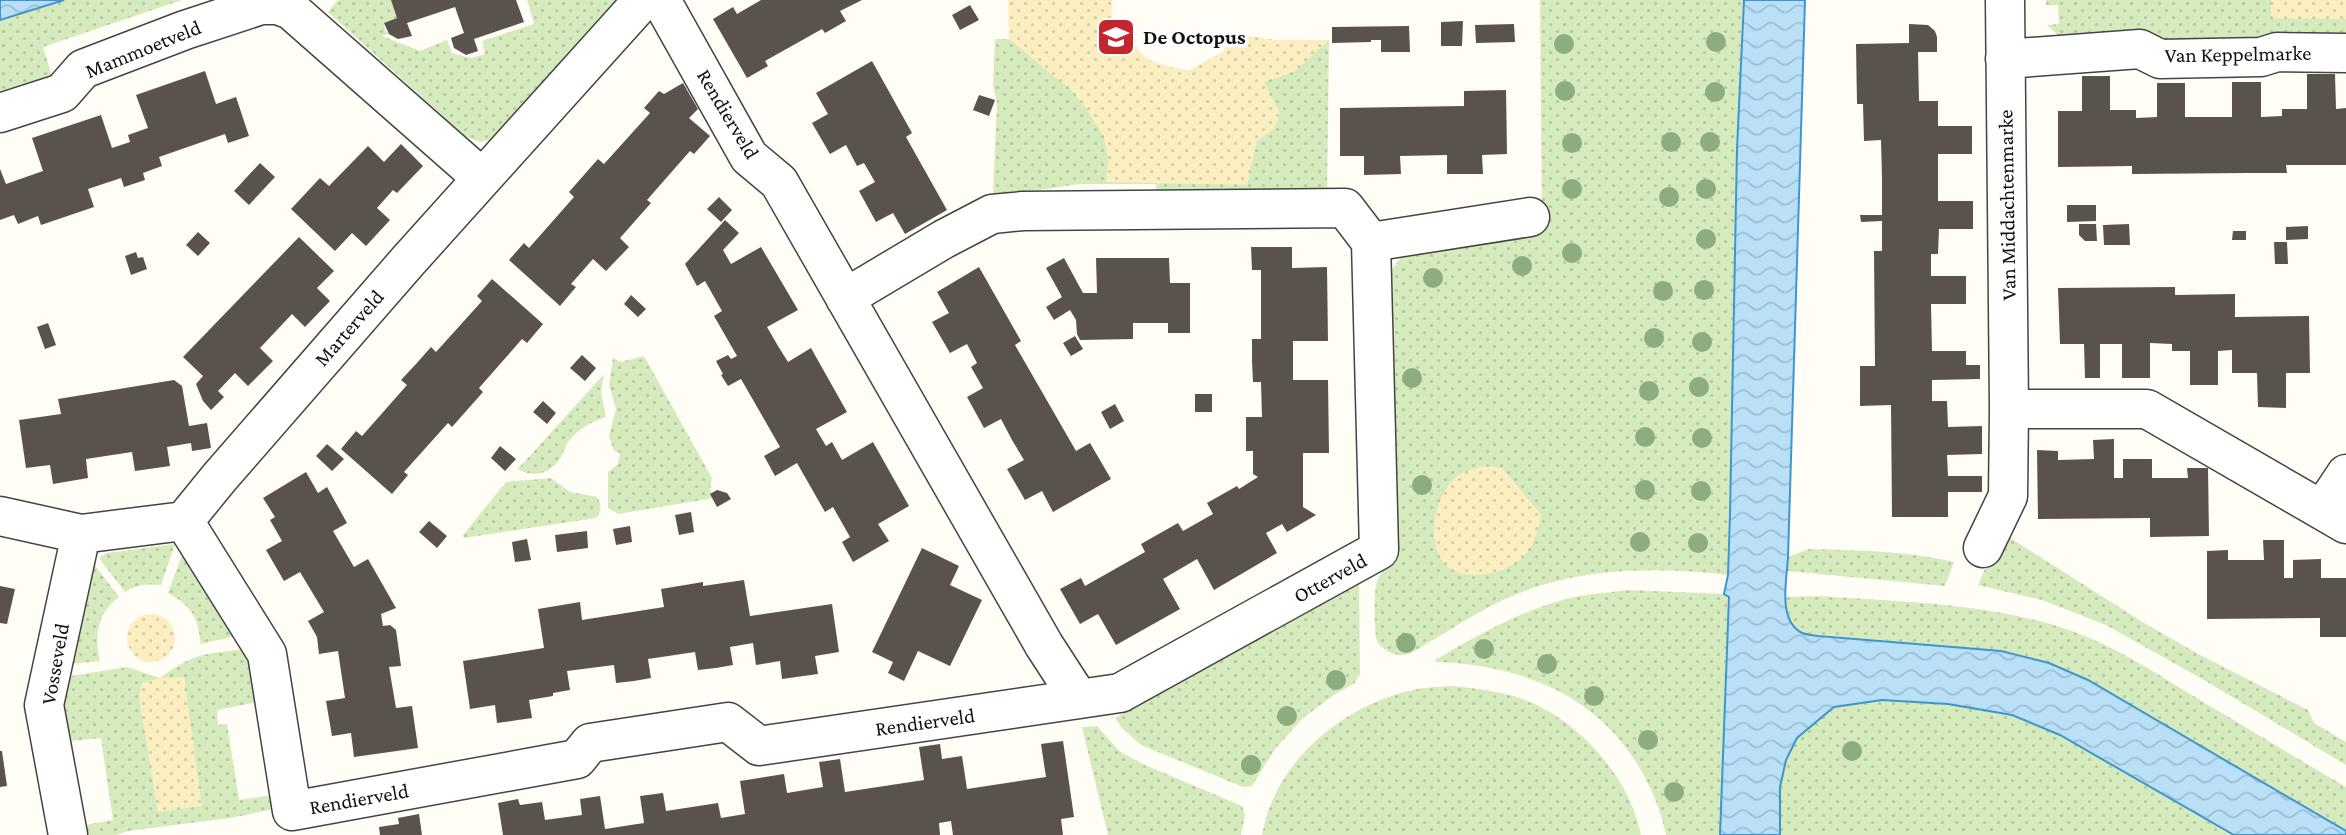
<svg xmlns="http://www.w3.org/2000/svg" width="2346" height="835" viewBox="0 0 2346 835" font-family="'Crimson Pro',serif">
<defs>
<pattern id="grass-dots" width="8" height="8" patternUnits="userSpaceOnUse" patternTransform="scale(1.75)"><rect width="8" height="8" fill="#d5ebbd"/><path d="M2 2h.1M6 6h.1" fill="none" stroke="#b6c8a1" stroke-width="1.8" stroke-linecap="round"/></pattern>
<pattern id="sand-dots" width="8" height="8" patternUnits="userSpaceOnUse" patternTransform="scale(1.75)"><rect width="8" height="8" fill="#fbeec1"/><path d="M2 2h.1M6 6h.1" fill="none" stroke="#d6cba5" stroke-width="1.8" stroke-linecap="round"/></pattern>
<pattern id="water-waves" width="16" height="10" patternUnits="userSpaceOnUse" patternTransform="scale(1.75)"><rect width="16" height="10" fill="#b9e0f7"/><path d="M0 5q4-4 8 0t8 0" fill="none" stroke="#9ebfd3"/></pattern>
</defs>
<rect width="100%" height="100%" fill="#fffdf5"/>
<!-- grass -->
<path fill="url(#grass-dots)" d="M64,0H182L43,47L52,76L0,94V20Z
M338,0H391L397,18L384,23L385,30L389,34L382,36L420,51L447,40L452,53L471,58L485,54L482,41L534,24L527,0H622L493,139L480,142L465,136L328,12Z
M1540,0H1744L1737,149L1728,575C1650,566 1567,567 1495,604C1467,618 1439,637 1411,653C1399,658 1384,653 1377,641C1374,634 1374,594 1376,585C1377,576 1386,568 1391,561L1387,276L1402,256L1529,237L1542,222Z
M2046,0H2346V34L2260,42L2155,44L2060,37L2047,25L2059,24L2058,5H2046Z
M1241,35L1274,40H1329L1327,194H1157L1156,184H1079L993,197L997,102L993,86L995,39L1133,40C1140,64 1168,66 1189,71L1221,53Z
M644,356L712,478L710,489L714,498L618,514L608,508V472L618,464L620,453L614,451L609,436L616,409L609,385L613,358L621,362Z
M604,374L601,392L606,417C591,422 578,429 568,442C565,446 564,452 561,457C551,473 535,479 518,469Z
M551,478L570,492L597,497C602,505 602,510 596,518L464,538L463,535L506,482Z
M2001,532L2144,623L2202,656L2308,710L2314,723L2346,742V765L2204,680L2106,625L2042,600L1978,585Z
M175,544L161,585C148,584 137,584 125,592L99,558L107,553Z
M185,547L239,635L201,644C197,616 193,607 168,593Z
M1808,549C1857,550 1907,551 1954,562L1945,586L1787,571L1788,557Z
M93,563L119,597C97,613 94,636 100,661L69,664Z
M1357,580L1359,581L1360,674L1354,684L1335,694L1302,719L1275,749L1252,786L1243,787L1141,745L1122,728L1115,718Z
M1629,590L1724,594L1729,596L1720,835H1666C1661,810 1651,787 1638,765C1593,692 1518,665 1436,662L1435,660C1475,637 1514,614 1559,601C1581,594 1606,593 1629,590Z
M1819,596C1904,602 1991,603 2072,631C2115,646 2156,673 2195,697C2245,727 2295,757 2346,787V831L2088,680L2049,663L2001,651L1802,633L1790,622L1784,597Z
M244,649L251,663L257,702L217,710L218,725L227,724L239,800L273,795L274,809L230,818L128,831L117,835H85V825L113,820L101,738L71,741L61,692L65,677L127,667L160,678C194,653 204,654 244,649Z
M1451,686C1475,688 1497,691 1520,698C1577,718 1629,775 1641,835H1262C1275,761 1342,706 1413,690C1425,687 1439,687 1451,686Z
M1882,700L1948,704L2012,715L2060,735L2234,835H1780V787L1786,760L1797,738L1834,707Z
M1097,726L1119,751L1145,765L1242,806L1245,815L1241,835H1108L1082,727Z"/>
<!-- sand -->
<path fill="url(#sand-dots)" d="M1008,0H1112L1111,39L1133,40C1140,64 1168,66 1189,71L1221,53L1241,35L1274,40H1329L1294,72L1264,82L1280,113L1274,129L1257,141L1247,185L1106,182L1108,161L1104,137L1088,111L1072,91L1009,39Z
M2271,0H2346V19L2271,18Z
M1486,466L1502,468L1541,514C1539,527 1535,543 1526,554C1510,573 1467,584 1447,566C1423,545 1435,490 1460,474C1467,470 1478,468 1486,466Z
M127 638a24 24 0 1 1 48 0a24 24 0 1 1-48 0Z
M184,677L202,806L158,812L139,698L142,683L160,678Z"/>
<!-- water -->
<path fill="url(#water-waves)" stroke="#3f96cf" stroke-width="2" d="M0,0H64L0,20Z
M1744,0H1805L1788,557C1787,579 1777,620 1802,633C1806,635 1814,635 1819,636L2001,651L2049,663L2088,680L2346,831V835H2234L2060,735L2012,715L1948,704L1882,700L1834,707L1797,738L1786,760L1780,787V835H1720L1729,597L1724,594L1728,575L1730,514L1737,149Z"/>
<!-- building -->
<path fill="#5a524d" d="M391,0H516L524,22L474,39L478,51L466,55L454,48L451,38L464,33L455,7L407,23L412,36L398,39L389,34L384,23L397,18Z
M761,0H862L840,11L846,21L825,33L822,29L765,61L768,66L747,78L713,19L733,7L737,14Z
M970,5L979,20L960,30L952,15Z
M1463,21L1462,46H1441V22Z
M1514,24L1515,42L1476,43L1475,25Z
M1909,24L1928,25L1935,31L1937,37V52H1918L1919,101H1938V126H1972V154H1938V201H1973V229H1939L1938,254H1931V276H1966V304H1931L1932,351H1966V365H1980V379L1932,380V401H1947L1948,427L1982,426V454L1947,455L1948,476H1982V492H1948V517H1892L1891,405L1860,406V366H1875L1874,251H1882V221L1861,222L1860,215H1882V178L1881,140L1864,141L1863,104H1857L1856,44L1909,43Z
M1409,26L1410,52H1381V40H1371V42L1332,43V27Z
M872,61L912,133L906,137L947,210L905,234L893,213L876,222L859,191L875,182L864,163L857,166L846,145L830,154L812,123L828,114L816,93Z
M205,71L216,104L236,97L249,136L228,143L225,134L159,157L162,166L143,173L145,180L124,187L121,178L88,189L94,207L41,225L38,216L18,224L14,215L0,220V169L6,184L43,171L32,138L101,115L112,148L130,142L128,135L148,128L136,95Z
M2307,74H2335L2336,109L2346,108V165H2286L2287,173H2247L2132,174V166L2058,167V111H2082V76H2110V110H2136V118L2157,117V83H2185V117H2232V82H2261V117L2282,116V109H2307Z
M683,83L698,109L689,118L710,136L694,154L690,151L647,200L651,203L620,238L629,247L606,271L593,259L571,284L576,287L560,306L509,260L524,243L529,248L574,197L569,192L598,159L604,164L650,113L644,108L659,91L664,94Z
M1506,90L1507,154L1482,155L1483,174H1447V155L1400,156L1401,174L1364,175V156H1340V108L1464,106V91Z
M979,95L995,100L989,116L973,110Z
M401,144L423,166L397,193L393,190L377,208L390,220L366,246L352,233L335,251L291,209L320,178L329,186L368,146L384,162Z
M260,163L275,177L249,205L234,191Z
M719,197L732,210L721,222L707,209Z
M2067,205H2096V221L2067,222Z
M725,220L739,233L723,250L731,264L761,247L798,310L767,327L778,346L788,362L811,348L847,412L816,429L826,446L832,442L842,460L873,442L909,506L878,524L889,541L853,562L842,542L850,537L833,507L825,512L797,463L775,476L764,456L780,447L741,379L728,386L721,375L723,374L716,361L728,355L731,359L737,356L714,316L722,311L705,281L697,286L685,264Z
M2079,224H2096L2097,241H2085L2079,235Z
M2129,224L2130,245H2104L2103,225Z
M2308,226V239L2286,240V227Z
M2233,231H2246V240H2232Z
M198,232L210,243L198,256L186,245Z
M299,237L334,271L317,288L330,301L305,327L292,314L260,348L273,361L248,386L235,373L218,391L224,397L211,410L203,401L196,384L203,376L183,357Z
M2274,242H2287L2288,264H2275Z
M1251,247H1292V268L1327,267L1328,341H1293V380H1328L1329,453H1303V507L1316,515L1287,532L1282,524L1266,533L1277,553L1214,590L1197,559L1163,579L1180,609L1116,645L1098,614L1080,624L1060,589L1081,578L1085,586L1145,552L1141,544L1178,523L1183,531L1213,514L1207,503L1237,486L1239,489L1258,477L1253,474V451H1246V417H1262L1261,382H1253L1252,361V339H1261V270H1252Z
M136,252L138,258L143,257L147,269L131,275L125,256Z
M1064,258L1083,293H1097L1096,258H1169L1170,283H1190V333H1168V323H1133V339L1080,340L1077,334L1076,320L1070,310L1054,320L1046,307L1062,297L1046,268Z
M979,267L1021,341L1015,345L1076,451L1090,443L1111,479L1053,512L1042,491L1025,500L1007,469L1024,460L1012,440L1001,419L984,428L967,397L983,388L971,367L977,363L967,344L950,353L932,322L949,313L937,292Z
M492,279L543,324L527,343L522,339L479,388L483,392L452,427L448,423L404,472L408,475L392,494L341,449L356,431L362,436L407,385L401,380L416,364L431,347L436,352L482,301L477,296Z
M2175,287V295L2235,294V317L2309,316L2310,373H2286V408L2258,407L2257,373H2232V350L2218,351V385H2190V351H2172V344L2150,343V378H2122V344H2100V378H2085L2084,344H2060L2058,288Z
M631,295L646,309L638,317L624,304Z
M48,323L56,345L45,349L37,327Z
M1075,336L1083,349L1071,356L1063,343Z
M582,355L596,368L585,381L570,368Z
M174,380L182,386L189,426L207,423L211,448L192,451L191,443L167,447L170,466L135,471L132,452L86,459L88,478L53,484L50,465L26,468L19,420L61,414L58,399Z
M1195,394H1212V412H1195Z
M543,401L556,413L547,424L533,412Z
M1115,404L1124,421L1110,429L1101,412Z
M2114,439V478H2123V459H2152V478H2188L2187,468H2208L2209,536L2150,537V518L2038,519L2037,450L2058,451V460L2094,459L2093,440Z
M327,444L344,459L332,471L316,456Z
M500,446L516,459L505,471L491,458Z
M306,472L318,493L327,487L347,523L333,531L354,567L368,559L396,608L381,614L383,626L390,625L396,630L401,666L389,667L396,708L412,706L418,748L354,757L351,733L332,736L326,701L345,698L338,651L319,654L317,637L308,621L324,612L300,572L284,581L266,550L282,541L270,520L275,517L263,498Z
M717,490L727,493L731,499L717,507L710,494Z
M691,512L694,532L679,535L675,515Z
M429,521L447,536L437,548L419,532Z
M630,526L632,542L616,545L613,529Z
M587,531L588,548L557,552L555,535Z
M527,539L531,560L515,562L512,542Z
M2263,540H2284V578H2293V560L2321,559V578H2346V637H2320V618L2207,619V551L2228,550V560H2264Z
M922,548L959,566L950,585L982,600L950,666L918,651L904,681L888,673L893,662L872,652Z
M744,580L750,616L832,604L839,652L815,656L818,674L782,679L780,661L756,665L753,643L730,647L733,665L716,668L698,670L695,652L648,659L651,678L634,681L616,683L614,665L567,671L570,690L553,693V696L529,700L532,718L497,723L495,705L470,709L463,661L544,648L538,609L580,602L582,620L664,607L661,589L703,582V586Z
M0,586L15,589L7,624L0,623Z
M1063,741L1074,817L1061,819L1063,835H953L951,821L939,823L940,835H503L498,803L518,799L520,805L542,802L545,820L582,815L580,799L600,796L605,829L644,823L640,796L663,793L666,811L718,803L721,818L745,814L740,781L784,774L787,793L823,787L819,762L840,759L845,792L924,780L919,747L940,744L942,759L962,756L967,789L1046,777L1041,744Z
M0,751H2L7,786L0,787Z
M419,814L422,835H380L379,827L399,824L398,818Z"/>
<g fill="none" stroke-linecap="round" stroke-linejoin="round">
<defs>
<path id="minor" d="M661,0L749,157L779,182L1044,645L1079,699
M2005,59L2140,49L2160,59L2261,57L2277,52L2346,53
M0,113L62,93L83,69L185,30L261,5H278L291,10L482,178
M1371,242L1530,217
M2009,409H2147L2346,524
M2322,510L2346,474
M0,516L81,534L184,521L219,478L408,261L643,0
M184,521L267,654L292,811L577,759L590,743L728,722L759,746L1120,693L1379,550L1371,242L1345,208L1023,211L992,214L944,239L845,298
M1983,548L2008,496L2009,409L2005,0
M68,835L44,705L81,534"/>
</defs>
<!-- minor casing -->
<use href="#minor" stroke="#444" stroke-width="41"/>
<!-- minor -->
<use href="#minor" stroke="#fff" stroke-width="38"/>
</g>
<!-- trees -->
<g fill="#8dad7f">
<circle cx="1716" cy="42" r="10"/>
<circle cx="1564" cy="44" r="10"/>
<circle cx="1565" cy="91" r="10"/>
<circle cx="1715" cy="92" r="10"/>
<circle cx="1671" cy="142" r="10"/>
<circle cx="1710" cy="142" r="10"/>
<circle cx="1572" cy="143" r="10"/>
<circle cx="1572" cy="189" r="10"/>
<circle cx="1706" cy="189" r="10"/>
<circle cx="1669" cy="197" r="10"/>
<circle cx="1706" cy="239" r="10"/>
<circle cx="1572" cy="253" r="10"/>
<circle cx="1522" cy="266" r="10"/>
<circle cx="1433" cy="278" r="10"/>
<circle cx="1704" cy="290" r="10"/>
<circle cx="1663" cy="291" r="10"/>
<circle cx="1654" cy="338" r="10"/>
<circle cx="1702" cy="342" r="10"/>
<circle cx="1412" cy="378" r="10"/>
<circle cx="1699" cy="387" r="10"/>
<circle cx="1649" cy="391" r="10"/>
<circle cx="1645" cy="437" r="10"/>
<circle cx="1702" cy="438" r="10"/>
<circle cx="1422" cy="485" r="10"/>
<circle cx="1645" cy="490" r="10"/>
<circle cx="1701" cy="491" r="10"/>
<circle cx="1640" cy="542" r="10"/>
<circle cx="1698" cy="543" r="10"/>
<circle cx="1406" cy="643" r="10"/>
<circle cx="1484" cy="649" r="10"/>
<circle cx="1547" cy="664" r="10"/>
<circle cx="1336" cy="680" r="10"/>
<circle cx="1594" cy="696" r="10"/>
<circle cx="1287" cy="716" r="10"/>
<circle cx="1648" cy="740" r="10"/>
<circle cx="1852" cy="751" r="10"/>
<circle cx="1251" cy="765" r="10"/>
<circle cx="1674" cy="792" r="10"/>
</g>
<!-- icons -->
<defs>
<symbol id="school-square" viewBox="-11 -11 22 22"><rect x="-9" y="-9" width="18" height="18" rx="4" fill="#c4262e" stroke="#fff"/><path d="M0-5L7-2L0 1L-7-2ZM-4 1L0 2.5L4 1V4Q0 6-4 4Z" fill="#fff"/></symbol>
</defs>
<g fill-rule="evenodd">
<use href="#school-square" x="1094" y="15" width="44" height="44"/>
</g>
<g text-anchor="middle" dominant-baseline="central" stroke-width="7" stroke-linejoin="round" paint-order="stroke">
<!-- poi labels -->
<g font-size="21" font-weight="bold" fill="#111" stroke="#fff" text-anchor="start">
<text x="1143" y="37">De Octopus</text>
</g>
<!-- street labels -->
<g font-size="21" fill="#111" stroke="#fff">
<text transform="translate(143 49) rotate(-22)">Mammoetveld</text>
<text transform="translate(2238 54) rotate(-1)">Van Keppelmarke</text>
<text transform="translate(728 114) rotate(59)">Rendierveld</text>
<text transform="translate(2007 205) rotate(-91)">Van Middachtenmarke</text>
<text transform="translate(349 328) rotate(-49)">Marterveld</text>
<text transform="translate(1330 578) rotate(-29)">Otterveld</text>
<text transform="translate(55 664) rotate(-80)">Vosseveld</text>
<text transform="translate(925 722) rotate(-8)">Rendierveld</text>
<text transform="translate(359 799) rotate(-10)">Rendierveld</text>
</g>
</g>
</svg>
